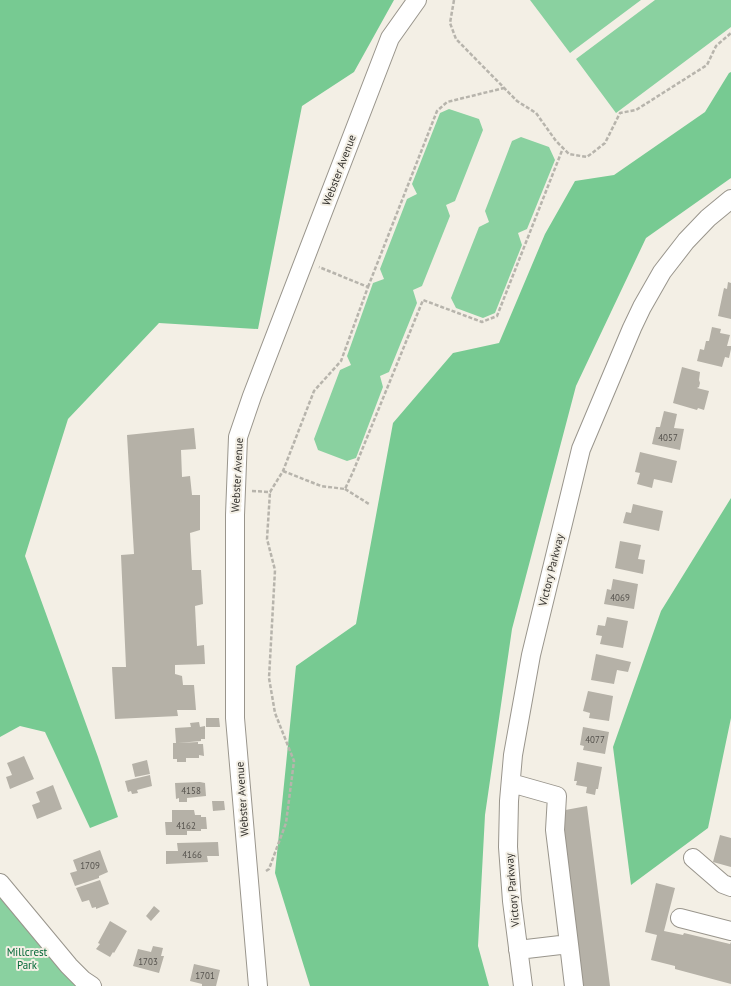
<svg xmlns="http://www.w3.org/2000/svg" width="731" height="986" viewBox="0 0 731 986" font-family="'PT Sans',sans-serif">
<rect width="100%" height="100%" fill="#f3efe5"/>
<!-- green -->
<path fill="#8ad1a0" d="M530,0H641L570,53Z
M655,0H731V27L616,113L576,59Z
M449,109L479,119L483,130L455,201L446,205L450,216L422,286L413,290L417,303L389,372L380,376L383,387L356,458L347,461L318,450L314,439L340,370L351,365L347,356L373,283L384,279L380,269L407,199L417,194L412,184L440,113Z
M521,137L549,147L555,160L527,229L518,233L522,245L495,313L483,318L456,308L451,298L479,227L489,222L485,211L512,141Z
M0,883L92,986H0Z"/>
<!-- forest -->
<path fill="#77ca92" d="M0,0H394L354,72L302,106L258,329L159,323L68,419L25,556L98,757L118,817L90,828L45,732L20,726L0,737Z
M731,72V178L646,238L576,386L512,629L485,815L478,946L489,986H310L275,873L296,666L356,624L393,423L453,353L499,343L545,234L575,181L614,175L705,112L729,73Z
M731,498V718L708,828L631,885L613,747L661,611Z"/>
<!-- building -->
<path fill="#b5b1a7" d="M728,282L731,283V319L718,316L724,288L727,289Z
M712,327L721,329L720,333L730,335L727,346H731V349L729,358L725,357L722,367L697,361L700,349L704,350L706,341H709Z
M682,367L700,372L699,380L700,383L699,387L697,388L709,391L704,410L698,408L697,410L673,403Z
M664,411L677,414L674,428L684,429L680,450L652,444L656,427H660Z
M194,428L196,449L181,450L182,477L190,476L192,495H200V530L190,533L192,570H201L203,604L195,606L197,646L204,645L205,664L175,665V674L182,676L183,685H194L196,710H177L178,716L115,719L112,667H126L121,555L134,554L127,435Z
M640,452L677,461L672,483L654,479L652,488L637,484L640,473L635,472Z
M633,504L663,511L659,531L623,523L626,512L631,513Z
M620,541L641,545L638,559L645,560L643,574L615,568Z
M613,579L638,584L634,609L604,604L607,589L611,590Z
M607,617L628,621L623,648L600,644L602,636L596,635L598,625L605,626Z
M596,654L631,662L628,672L617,670L614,684L591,680Z
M588,691L613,696L609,721L589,718L590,713L583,711Z
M206,718H219L220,727H206Z
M199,722L200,727L205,726V739H201V741L178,743L198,742V744H203L204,756L199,755V758H186V762H177V759H173V743H176L175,728L191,727L190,723Z
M583,727L609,732L605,754L583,750L584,746L580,745Z
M24,756L34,779L10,789L6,777L12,775L7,763Z
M147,760L150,774L135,777L132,764Z
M577,762L602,767L598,789H596L595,795L586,793L587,787L576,785L577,781H574Z
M150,775L152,786L137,790L138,793L132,794L131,791L128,792L125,781Z
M200,782L205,783L206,796L187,798V802H179V798L176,799L175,783Z
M53,785L62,809L37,819L32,805L40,802L36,792Z
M212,801H224L225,810L213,811Z
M587,806L610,986H582L560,811Z
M172,810H194L195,815H201V817H206L207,829H201V831H187V835H166L165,822H172Z
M720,835L731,838V867L713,862Z
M218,842L219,856H207L208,862L166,864V851H178L177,843Z
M100,850L108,872L99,876V878L75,886L70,873L77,871L73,860Z
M100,880L109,904L96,909V907L92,908L89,900L82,902L76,888Z
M656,883L675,888L664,931L683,935L684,933L730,944L731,942V984L675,969V966L651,960L657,935L645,932Z
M154,906L160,911L151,921L146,916Z
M110,921L127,931L114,953L113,952L110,957L96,949L100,944L98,943Z
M153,946L163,948L161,956H164L159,973L133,966L138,949L151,952Z
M194,964L220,970L216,986H202V984L190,981Z"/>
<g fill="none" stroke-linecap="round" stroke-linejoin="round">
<defs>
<path id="minor" d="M511,783L557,796L555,830L569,944
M693,858L723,884L731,887
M0,883L69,966L83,980L92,986
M680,918L731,931
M518,950L569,944L574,986
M258,986L235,718V515L238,437L252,396L390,38L417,0
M523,986L512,901L508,847L509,801L513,755L531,655L581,449L632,328L642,307L662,272L686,241L708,218L731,199"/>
</defs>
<!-- minor casing -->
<use href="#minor" stroke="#99958c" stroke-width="20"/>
<!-- path -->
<path stroke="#b7b4ac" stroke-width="2.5" stroke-dasharray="4 2" stroke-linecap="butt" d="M454,0L450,23L456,39L517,101L536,113L556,141L569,154L587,157L605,143L620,113L636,110L707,65L716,46L731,33
M368,287L437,111L447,102L504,88
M283,471L321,486L345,489L353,472L423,300L482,322L497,316L563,148
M345,489L369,504
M252,491L270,492L283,471L314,391L341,361L368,287L319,267
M266,871L269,869L286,823L294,761L275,713L269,678L275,570L267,539L270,492"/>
<!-- minor -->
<use href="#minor" stroke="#fff" stroke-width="18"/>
</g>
<g text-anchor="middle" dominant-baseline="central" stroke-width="4" stroke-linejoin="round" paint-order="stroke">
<!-- number labels -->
<g font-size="9" fill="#54514c">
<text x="668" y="437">4057</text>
<text x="620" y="597">4069</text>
<text x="595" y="739">4077</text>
<text x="191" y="790">4158</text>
<text x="186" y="825">4162</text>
<text x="192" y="854">4166</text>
<text x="90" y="865">1709</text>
<text x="148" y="961">1703</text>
<text x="205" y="975">1701</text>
</g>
<!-- street labels -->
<g font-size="11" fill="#33312d" stroke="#f3efe5">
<text transform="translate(339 170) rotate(-69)">Webster Avenue</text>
<text transform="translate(237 475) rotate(-87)">Webster Avenue</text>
<text transform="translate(551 570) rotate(-76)">Victory Parkway</text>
<text transform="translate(242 799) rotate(-94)">Webster Avenue</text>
<text transform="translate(512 890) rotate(-95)">Victory Parkway</text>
</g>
<!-- park labels -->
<g font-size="11" fill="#036837" stroke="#f3efe5">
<text x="27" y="952">Millcrest<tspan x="27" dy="13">Park</tspan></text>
</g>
</g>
</svg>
